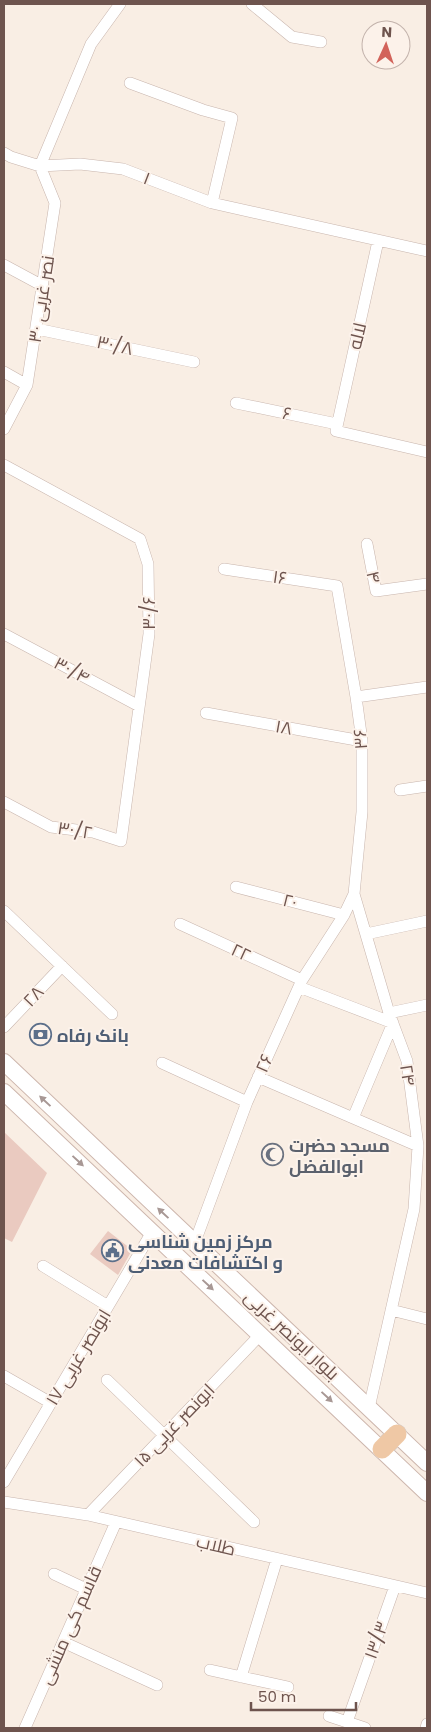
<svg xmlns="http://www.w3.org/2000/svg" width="431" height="1732" viewBox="0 0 431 1732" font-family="Poppins,Cairo,sans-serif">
<rect width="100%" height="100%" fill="#f9eee4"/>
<!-- building -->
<path fill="#eacac0" d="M4,1132L47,1173L12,1242L4,1238Z
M108,1231L131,1249V1252L118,1275L90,1254Z"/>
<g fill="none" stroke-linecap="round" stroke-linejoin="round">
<defs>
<path id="minor" d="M252,4L292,37L321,42
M130,83L203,110L232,118L212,203
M4,153L11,157L40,166L80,164L123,169L212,203L427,251
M40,166L91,44L120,4
M378,241L336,431L427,452
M4,265L43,286
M37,329L194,362
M4,372L27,385
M236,403L337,424
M4,429L27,385L55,203L40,166
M4,465L140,539L148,564L149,634L121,841L93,832L51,827L4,802
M367,544L376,591L427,584
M4,634L139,706
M356,697L427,687
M206,713L362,741
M400,790L427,786
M236,887L344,915
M354,894L389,1013L407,1061L418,1146L414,1209L369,1408
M4,911L112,1014
M180,924L302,980
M366,934L427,921
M299,987L393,1023L353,1118
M389,1013L427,1005
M4,1027L62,966
M162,1063L247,1102
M258,1077L418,1146
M195,1242L247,1102L302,980L344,915L354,894L362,812V741L356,697L337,586L224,569
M43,1266L108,1306
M391,1310L427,1319
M4,1376L51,1403
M107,1380L254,1522
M4,1482L152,1232
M4,1502L88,1515L427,1593
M88,1515L261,1334
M54,1574L86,1589
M63,1642L157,1685
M210,1670L288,1687
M241,1677L277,1559
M329,1716L365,1728
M347,1722L395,1586
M25,1728L116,1522
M426,1728L427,1724"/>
<path id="secondary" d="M4,1062L427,1463
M4,1092L427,1493"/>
<path id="primary" d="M382,1449L397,1434"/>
</defs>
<!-- minor casing -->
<use href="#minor" stroke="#c8b5ad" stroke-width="12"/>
<!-- secondary casing -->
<use href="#secondary" stroke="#cdb6ad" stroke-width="18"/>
<!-- primary casing -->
<use href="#primary" stroke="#d4ccca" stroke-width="20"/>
<!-- minor -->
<use href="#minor" stroke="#fff" stroke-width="11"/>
<!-- secondary -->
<use href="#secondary" stroke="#fff" stroke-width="16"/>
<!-- primary -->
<use href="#primary" stroke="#efc8a5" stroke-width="19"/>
</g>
<!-- one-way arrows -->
<defs><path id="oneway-solid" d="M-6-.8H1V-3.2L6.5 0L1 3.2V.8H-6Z" transform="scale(1.25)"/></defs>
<g fill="#a89895">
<use href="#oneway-solid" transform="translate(45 1101) rotate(-137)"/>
<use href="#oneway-solid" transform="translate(78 1161) rotate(43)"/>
<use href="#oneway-solid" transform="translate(163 1213) rotate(-137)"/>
<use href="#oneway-solid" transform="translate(208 1285) rotate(43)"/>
<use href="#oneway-solid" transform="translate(327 1397) rotate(43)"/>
</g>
<!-- icons -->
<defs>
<symbol id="bank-ring" viewBox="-11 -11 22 22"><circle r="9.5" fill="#fcf2ea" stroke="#5c6f8a" stroke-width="1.5"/><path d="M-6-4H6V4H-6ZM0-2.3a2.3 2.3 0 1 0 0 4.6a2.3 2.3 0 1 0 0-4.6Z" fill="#5c6f8a"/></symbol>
<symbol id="mosque-ring" viewBox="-11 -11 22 22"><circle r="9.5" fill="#fcf2ea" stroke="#6b7280" stroke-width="1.5"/><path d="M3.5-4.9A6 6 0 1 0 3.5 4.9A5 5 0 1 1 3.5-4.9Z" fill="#6b7280"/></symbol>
<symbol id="civic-ring" viewBox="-11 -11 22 22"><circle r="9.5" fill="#fcf2ea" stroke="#5c6f8a" stroke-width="1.5"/><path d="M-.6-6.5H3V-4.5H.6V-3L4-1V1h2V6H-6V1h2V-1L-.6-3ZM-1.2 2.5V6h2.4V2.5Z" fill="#5c6f8a"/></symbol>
</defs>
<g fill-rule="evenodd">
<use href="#bank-ring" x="28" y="1022" width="25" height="25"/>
<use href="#mosque-ring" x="260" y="1142" width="25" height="25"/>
<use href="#civic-ring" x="100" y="1238" width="25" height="25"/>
</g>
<g text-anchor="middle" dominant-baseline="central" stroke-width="4" stroke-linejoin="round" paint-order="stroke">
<!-- street labels -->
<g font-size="18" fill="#6e544e" stroke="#fcf2ea">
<text transform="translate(147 178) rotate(21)">۱</text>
<text transform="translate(41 299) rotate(-81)">نصر غربی ۳۰</text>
<text transform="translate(357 336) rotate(-77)">لاله</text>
<text transform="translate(115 345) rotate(12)">۳۰/۸</text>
<text transform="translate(287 413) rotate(12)">۶</text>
<text transform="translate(280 577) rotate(8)">۱۶</text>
<text transform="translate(374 577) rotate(76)">۴</text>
<text transform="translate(148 613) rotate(-90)">۳۰/۶</text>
<text transform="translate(72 670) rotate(28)">۳۰/۴</text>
<text transform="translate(284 727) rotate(10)">۱۸</text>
<text transform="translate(360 739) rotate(-94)">۳۶</text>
<text transform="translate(75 830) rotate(9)">۳۰/۲</text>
<text transform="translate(290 901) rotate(14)">۲۰</text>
<text transform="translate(241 952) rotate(25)">۲۲</text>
<text transform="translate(33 996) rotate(-47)">۲۸</text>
<text transform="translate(264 1063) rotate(-66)">۲۶</text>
<text transform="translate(408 1075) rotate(81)">۲۴</text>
<text transform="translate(292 1335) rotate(43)">بلوار ابونصر غربی</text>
<text transform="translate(78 1357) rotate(-59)">ابونصر غربی ۱۷</text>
<text transform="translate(174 1425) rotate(-46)">ابونصر غربی ۱۵</text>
<text transform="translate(216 1545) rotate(13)">طلاب</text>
<text transform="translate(70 1625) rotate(-66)">قاسم کی منشی</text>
<text transform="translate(376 1640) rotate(-70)">۱۳/۳</text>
</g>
<!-- service labels -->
<g font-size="18" font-weight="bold" fill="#4e5e75" stroke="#fcf2ea" text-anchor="start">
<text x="57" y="1035">بانک رفاه</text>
<text x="128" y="1241">مرکز زمین شناسی<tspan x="128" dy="21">و اکتشافات معدنی</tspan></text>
</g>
<!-- worship labels -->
<g font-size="18" font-weight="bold" fill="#5b616d" stroke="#fcf2ea" text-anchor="start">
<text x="289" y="1145">مسجد حضرت<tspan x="289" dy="21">ابوالفضل</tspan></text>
</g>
</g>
<!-- border -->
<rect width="431" height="1732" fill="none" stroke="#6e544e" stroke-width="10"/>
<!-- north arrow -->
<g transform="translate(386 45) rotate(3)"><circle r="24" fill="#fcf2ea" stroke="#c3b3ac"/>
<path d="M0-4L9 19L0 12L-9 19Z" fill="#d2635a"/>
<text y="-8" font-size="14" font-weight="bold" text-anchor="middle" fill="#6e544e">N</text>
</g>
<!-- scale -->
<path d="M251 1702v8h105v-8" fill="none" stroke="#6e544e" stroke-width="2.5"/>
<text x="258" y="1702" font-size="15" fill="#6e544e" stroke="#fcf2ea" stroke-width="4" paint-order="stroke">50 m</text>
</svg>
